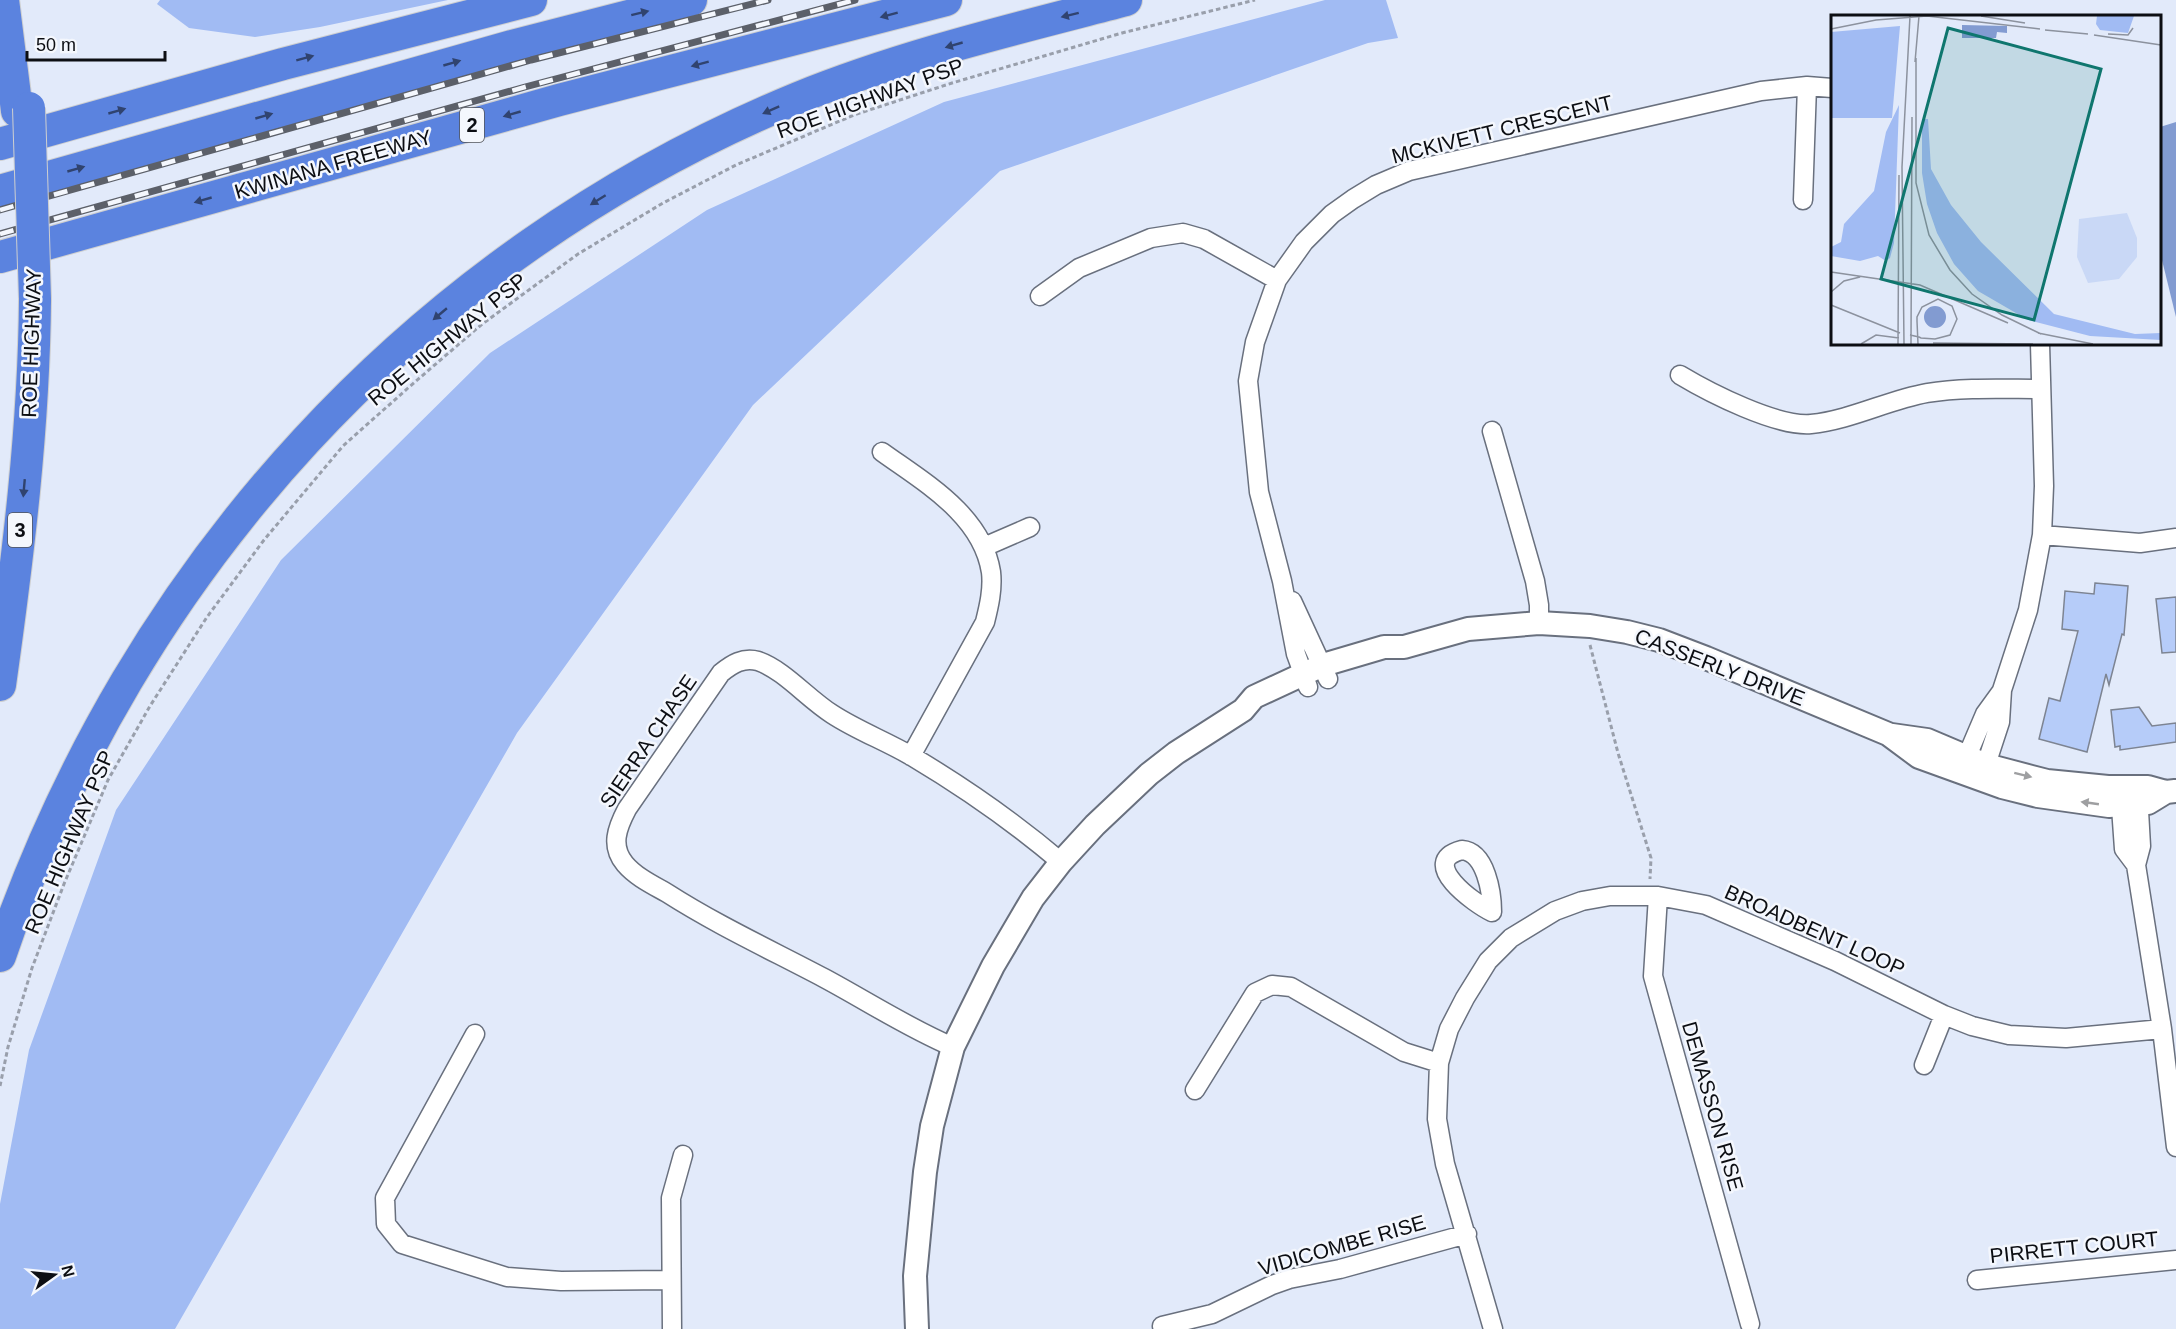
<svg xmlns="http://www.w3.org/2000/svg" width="2176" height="1329" viewBox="0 0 2176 1329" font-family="Arial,sans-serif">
<rect width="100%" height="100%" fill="#e2eafa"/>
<!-- forest -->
<path fill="#a1bbf3" d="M160,0H448L320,27L255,37L189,28L157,4Z
M1325,0H1386L1398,38L1368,43L1000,171L753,405L517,733L175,1329H0V1204L29,1050L116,810L281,560L490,353L707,210L944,102Z"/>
<!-- water -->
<path fill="#829bd1" d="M2176,122V317L2160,252V127Z"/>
<!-- building -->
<path fill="#b6ccf9" stroke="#7d8492" stroke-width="1.5" d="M2095,583L2128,586L2124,635L2122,634L2109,685L2106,674L2087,752L2039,739L2049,698L2060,701L2078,631L2062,629L2065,591L2094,594Z
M2176,597V652L2162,653L2156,599Z
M2139,707L2152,726L2176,723V742L2120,750V746L2115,747L2111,710Z"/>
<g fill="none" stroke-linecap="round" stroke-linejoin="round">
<defs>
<path id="minor" d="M1803,200L1807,86
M1040,296L1079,268L1151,238L1183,233L1204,239L1277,280
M1680,375C1710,393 1777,427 1811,424C1851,420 1888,400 1927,393C1964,387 2003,389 2041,389
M1492,431L1535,581L1539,605V623
M882,452C925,483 982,515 991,572C993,589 989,606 985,622L911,756
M2042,535L2140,543L2176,538
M984,547L1030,527
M1292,601L1328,679
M1308,687L1296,654L1282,581L1259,492L1248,381L1255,342L1277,280L1304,242L1332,214L1353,199L1376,185L1409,171L1761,91L1807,86L1832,88
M1962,768L1985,714L2001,692
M1982,777L2000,722L2002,690L2028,610L2042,535L2044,486L2040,344
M2120,793L2124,849L2136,865
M2138,793L2141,846L2136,865L2162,1029L2176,1147
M1462,850C1486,852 1492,893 1492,912C1475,904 1416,862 1462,850Z
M1658,896L1653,976L1750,1324
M475,1034L385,1198L386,1224L402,1244L507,1277L561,1281L671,1280
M953,1047C908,1028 867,1001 824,978C771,950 717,925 667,893C653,885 636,877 625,864C610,846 617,828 627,809L721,673C732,664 743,657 758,661C784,670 808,699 832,714C858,731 886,741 913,757C965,788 1015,823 1061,862
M1924,1065L1944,1015
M1195,1090L1255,993L1272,985L1291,987L1404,1052L1439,1063
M1977,1280L2176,1260
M1162,1326L1212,1314L1272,1285L1289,1279L1340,1269L1467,1234
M672,1329L671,1198L683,1155
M1493,1329L1445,1164L1437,1119L1439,1063L1449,1029L1465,998L1488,961L1511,938L1555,911L1582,901L1610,896H1658L1706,905L1835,961L1944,1015L1972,1026L2009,1035L2066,1038L2162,1029"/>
<path id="tertiary" d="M1892,735L1927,740L1986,765L2047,781L2108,787H2148L2166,792L2175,791
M917,1329L915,1276L925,1172L932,1126L953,1047L993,966L1033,898L1061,862L1095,825L1149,774L1176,753L1243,710L1254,697L1323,665L1384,647H1404L1468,629L1539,623L1590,626L1627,632L1659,640L1706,658L1888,734L1919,757L2002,787L2038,796L2109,806L2148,803L2166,792"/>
<path id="motorway" d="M3,0L17,111
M0,144L283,64L531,0
M0,191L512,46L691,0
M0,257L559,100L946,0
M0,685C18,557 34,428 35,299
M0,956C132,569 417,255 798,98C904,55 1015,29 1126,0"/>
</defs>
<!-- minor casing -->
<use href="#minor" stroke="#69707e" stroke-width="21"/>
<!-- tertiary casing -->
<use href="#tertiary" stroke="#69707e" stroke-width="26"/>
<!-- motorway casing -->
<use href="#motorway" stroke="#cecfd0" stroke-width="34"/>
<!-- path -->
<path stroke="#999fab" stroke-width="3" stroke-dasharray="4.5 3" stroke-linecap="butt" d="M1590,645L1618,753L1651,858L1650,879
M0,1086L8,1047L32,968L64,884L108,780L150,706L207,617L264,540L343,446L408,388L481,325L578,254L663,203L736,165L854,115L952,83L1122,33L1255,0"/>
<!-- minor -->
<use href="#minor" stroke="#fff" stroke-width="18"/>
<!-- tertiary -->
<use href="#tertiary" stroke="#fff" stroke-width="22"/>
<!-- motorway -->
<use href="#motorway" stroke="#5b83df" stroke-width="32"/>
<defs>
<path id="rail" d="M0,210L531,60L768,0
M0,234L525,87L855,0"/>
</defs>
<!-- rail casing -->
<use href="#rail" stroke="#5c6069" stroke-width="7"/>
<!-- rail -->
<use href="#rail" stroke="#f4f7fd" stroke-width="4.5" stroke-dasharray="14" stroke-linecap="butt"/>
<defs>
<path id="motorway-bridge" d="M29,108L35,299"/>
</defs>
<!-- motorway-bridge casing -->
<use href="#motorway-bridge" stroke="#cecfd0" stroke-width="34" stroke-linecap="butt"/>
<!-- motorway-bridge -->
<use href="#motorway-bridge" stroke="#5b83df" stroke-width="32"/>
</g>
<!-- one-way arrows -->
<defs><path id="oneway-solid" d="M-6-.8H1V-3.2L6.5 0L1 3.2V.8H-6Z" transform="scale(1.5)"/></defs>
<g fill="#30436f">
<use href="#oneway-solid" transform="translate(640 13) rotate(-14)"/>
<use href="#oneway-solid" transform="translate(889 15) rotate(165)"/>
<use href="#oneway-solid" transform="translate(1070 15) rotate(166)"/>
<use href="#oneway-solid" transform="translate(954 45) rotate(164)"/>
<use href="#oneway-solid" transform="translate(305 58) rotate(-15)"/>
<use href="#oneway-solid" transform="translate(452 63) rotate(-16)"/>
<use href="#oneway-solid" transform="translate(700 64) rotate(165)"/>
<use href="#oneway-solid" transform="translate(771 110) rotate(156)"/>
<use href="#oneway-solid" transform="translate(117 111) rotate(-16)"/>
<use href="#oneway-solid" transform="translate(512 114) rotate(164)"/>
<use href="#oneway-solid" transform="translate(264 116) rotate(-16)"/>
<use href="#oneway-solid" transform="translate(76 169) rotate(-16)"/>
<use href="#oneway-solid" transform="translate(203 200) rotate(164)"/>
<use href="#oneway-solid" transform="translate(598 200) rotate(148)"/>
<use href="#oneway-solid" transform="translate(440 314) rotate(140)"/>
<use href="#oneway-solid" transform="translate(24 488) rotate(95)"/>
</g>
<g fill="#9e9fa1">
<use href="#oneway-solid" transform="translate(2023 775) rotate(14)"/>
<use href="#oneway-solid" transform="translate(2090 803) rotate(-172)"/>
</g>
<g text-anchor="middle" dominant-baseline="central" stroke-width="5" stroke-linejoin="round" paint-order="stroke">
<!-- shield labels -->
<g fill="#f4f7fd" stroke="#525459" stroke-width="1.5">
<rect x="460" y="108" width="24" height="34" rx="4.5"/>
<rect x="8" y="513" width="24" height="34" rx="4.5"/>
</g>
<g font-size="20" font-weight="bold" fill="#0c0e13">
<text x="472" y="125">2</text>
<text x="20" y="530">3</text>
</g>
<!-- street labels -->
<g font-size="21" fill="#0c0e13" stroke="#f4f7fd">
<text transform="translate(870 98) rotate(-20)">ROE HIGHWAY PSP</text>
<text transform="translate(1502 129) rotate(-14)">MCKIVETT CRESCENT</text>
<text transform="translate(333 164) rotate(-16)">KWINANA FREEWAY</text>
<text transform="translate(447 339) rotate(-39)">ROE HIGHWAY PSP</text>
<text transform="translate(31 343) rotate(-88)">ROE HIGHWAY</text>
<text transform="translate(1720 667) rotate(21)">CASSERLY DRIVE</text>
<text transform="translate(648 741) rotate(-56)">SIERRA CHASE</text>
<text transform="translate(69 842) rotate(-67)">ROE HIGHWAY PSP</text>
<text transform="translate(1815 930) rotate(24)">BROADBENT LOOP</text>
<text transform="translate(1713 1106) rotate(74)">DEMASSON RISE</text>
<text transform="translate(1342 1245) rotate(-16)">VIDICOMBE RISE</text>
<text transform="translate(2074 1247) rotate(-6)">PIRRETT COURT</text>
</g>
</g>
<!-- overview -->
<g transform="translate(1831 15)">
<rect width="330" height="330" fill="#e2eafa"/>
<path d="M296,198L306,223V242L288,264L257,268L246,242L248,204Z" fill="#c9d8f6"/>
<path d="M266,1H303L297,18L269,15L265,9ZM69,11L61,103H0V17ZM68,90L63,228L59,243L55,246L47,241L29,246L0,241V232L10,227L13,209L43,176L55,117ZM91,104H97L100,154L120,190L150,227L223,299L304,319L330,318V325L259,321L197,305L147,276L123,249L106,218L96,189L91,158Z" fill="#a1bbf3"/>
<path d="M131,10L176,11V18L166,17L165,23H131ZM93 302a11 11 0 1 1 22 0a11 11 0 1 1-22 0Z" fill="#829bd1"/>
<path fill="none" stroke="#8c929e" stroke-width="1.5" d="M150,1L194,8M0,14L45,5L96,1L209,14M214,15L257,19M277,19L297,20L302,13M263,20L330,30M85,43V168L98,220L119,255L141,279L171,300L210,319M84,47L88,1M0,257L89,270L177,308M0,277L13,266L29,262M0,290L69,318M207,318L262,329M79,320L88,322L90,323L104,324L119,320L126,304L121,291L107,284L91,292L86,302V306L87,329M102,328L202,329M30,329L45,320L68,323M67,329L68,160M73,329L71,152L79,1M80,329L81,102"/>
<path fill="#0f766e" fill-opacity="0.15" stroke="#0f766e" stroke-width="3" d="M117,13L270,54L203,305L50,264Z"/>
<rect width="330" height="330" fill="none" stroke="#0c0e13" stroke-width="3"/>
</g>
<!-- north arrow -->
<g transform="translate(54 1275) rotate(75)" stroke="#f4f7fd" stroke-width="4.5" paint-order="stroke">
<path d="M0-4.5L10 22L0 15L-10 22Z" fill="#0c0e13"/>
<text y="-9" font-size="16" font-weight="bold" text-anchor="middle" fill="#0c0e13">N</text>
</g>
<!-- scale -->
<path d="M27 51v9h138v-9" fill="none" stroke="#0c0e13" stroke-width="3"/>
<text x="36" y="51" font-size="18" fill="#0c0e13" stroke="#f4f7fd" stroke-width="4.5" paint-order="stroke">50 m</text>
</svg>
